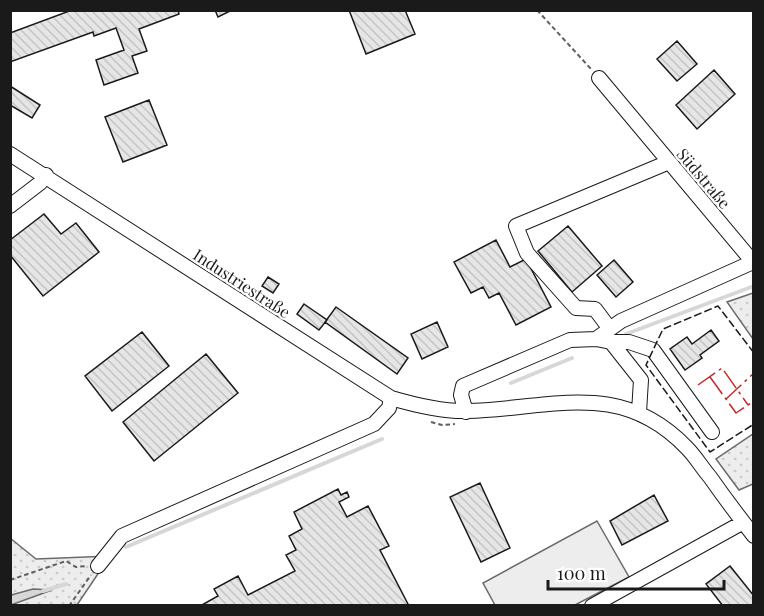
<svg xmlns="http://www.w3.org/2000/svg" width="764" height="616" viewBox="0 0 764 616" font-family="'Playfair Display',serif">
<defs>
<pattern id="grass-dots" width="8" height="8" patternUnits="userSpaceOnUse" patternTransform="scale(1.5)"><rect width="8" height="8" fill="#ededed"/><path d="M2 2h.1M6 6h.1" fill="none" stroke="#cbcbcb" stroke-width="1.8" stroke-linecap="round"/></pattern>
<pattern id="water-ripples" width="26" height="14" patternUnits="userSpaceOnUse" patternTransform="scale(1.5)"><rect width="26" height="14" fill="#d7d7d7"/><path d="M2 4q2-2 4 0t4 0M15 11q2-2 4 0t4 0" fill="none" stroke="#b8b8b8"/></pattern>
<pattern id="building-back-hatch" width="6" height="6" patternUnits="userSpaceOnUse" patternTransform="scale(1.5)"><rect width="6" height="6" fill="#e6e6e6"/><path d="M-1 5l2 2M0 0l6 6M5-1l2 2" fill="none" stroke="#c5c5c5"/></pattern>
</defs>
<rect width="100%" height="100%" fill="#fff"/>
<!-- grass -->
<path fill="url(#grass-dots)" stroke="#6a6a6a" stroke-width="1.5" d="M753,293H754L753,339L727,302Z
M753,434V484L739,490L716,459Z
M10,538L36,559L110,556L77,605H11Z"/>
<!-- built -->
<path fill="#ededed" stroke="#6a6a6a" stroke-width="1.5" d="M597,521L629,577L575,605H495L483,583Z"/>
<!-- water -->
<path fill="url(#water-ripples)" stroke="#6a6a6a" stroke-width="1.5" d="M33,589L52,590L11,605V595Z"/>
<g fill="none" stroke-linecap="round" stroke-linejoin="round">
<!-- stream -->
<path stroke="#d7d7d7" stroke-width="4" d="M626,334L754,286
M511,383L572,358
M126,547L382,439
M43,591L66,584"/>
</g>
<!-- building -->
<path fill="url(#building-back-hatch)" stroke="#1a1a1a" stroke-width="1.5" d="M72,10H178L179,14L139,29L147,51L132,56L138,73L104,85L96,60L124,50L116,28L94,36L93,32L10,62V33Z
M215,10H232L218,17Z
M349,10H405L415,34L366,54Z
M677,41L697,64L677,81L657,59Z
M714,70L735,94L697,129L676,105Z
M10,86L40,105L32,118L10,105Z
M149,100L167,145L123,162L105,117Z
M44,214L61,234L76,223L99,252L43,296L10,255V240Z
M568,226L602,266L572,292L538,251Z
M496,240L510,267L526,259L551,307L516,325L499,293L489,298L483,287L471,293L454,262Z
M614,260L633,282L616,297L597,275Z
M268,277L279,284L273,293L262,286Z
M304,304L327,320L319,330L297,314Z
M336,307L408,358L397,374L325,322Z
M437,322L448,347L422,359L411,334Z
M711,330L719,341L700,355L702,358L685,370L670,349L687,337L692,344Z
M142,332L169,366L112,411L85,376Z
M206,354L238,393L154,461L123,422Z
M480,483L510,548L481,562L450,497Z
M338,489L341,495L347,492L349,497L339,502L347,517L368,506L389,546L380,550L409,606H200L218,596L214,589L238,576L248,595L295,571L286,555L296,550L289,536L302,529L294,512Z
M654,495L668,521L622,545L610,521Z
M730,566L754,596V606H723L706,584Z"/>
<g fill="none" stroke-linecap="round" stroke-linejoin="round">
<defs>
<path id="minor" d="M10,154L391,398C415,405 442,412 467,411C551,409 620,378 687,448C696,457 702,468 710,477C724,497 739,517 754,536
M10,206L40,183L46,175
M610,329L595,309L576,308L527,253L516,226L669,162
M596,339L621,321L753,262L599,78
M611,342H629L653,350L712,432
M466,412L461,395L463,386L570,340L596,339L611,342L641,380L639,412
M98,566L122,536L374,424L389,408L391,398
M592,606L740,524H744"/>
</defs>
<!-- minor casing -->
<use href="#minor" stroke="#1a1a1a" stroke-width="16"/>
<!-- path -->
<path stroke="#5f5f5f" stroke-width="2" stroke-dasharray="4.5 3" stroke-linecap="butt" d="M537,10L591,69
M431,422L442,425L455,424
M10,580L66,561L76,567L87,566
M69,606L91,575"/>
<!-- minor -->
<use href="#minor" stroke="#fff" stroke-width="14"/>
<!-- fence -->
<path stroke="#1a1a1a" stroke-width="1.5" stroke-dasharray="8 3" stroke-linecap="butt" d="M754,353L718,306L663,329L646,365L710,452L754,424"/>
<!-- power -->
<path stroke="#c62828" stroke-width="1.5" stroke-dasharray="21 4.5 3 4.5" stroke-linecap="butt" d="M710,377L736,413L754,401
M698,385L722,368L748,405
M726,399L754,373"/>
</g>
<g text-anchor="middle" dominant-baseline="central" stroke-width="4.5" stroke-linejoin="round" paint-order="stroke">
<!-- street labels -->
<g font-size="16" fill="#1a1a1a" stroke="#fff">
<text transform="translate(704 178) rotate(50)">Südstraße</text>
<text transform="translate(242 283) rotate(33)">Industriestraße</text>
</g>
</g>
<!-- border -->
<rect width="764" height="616" fill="none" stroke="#1a1a1a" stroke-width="24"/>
<!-- scale -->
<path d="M548 580v9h176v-9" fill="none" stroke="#1a1a1a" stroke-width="3"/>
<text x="557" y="580" font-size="18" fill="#1a1a1a" stroke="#ffffff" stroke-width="4.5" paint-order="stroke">100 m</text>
</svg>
